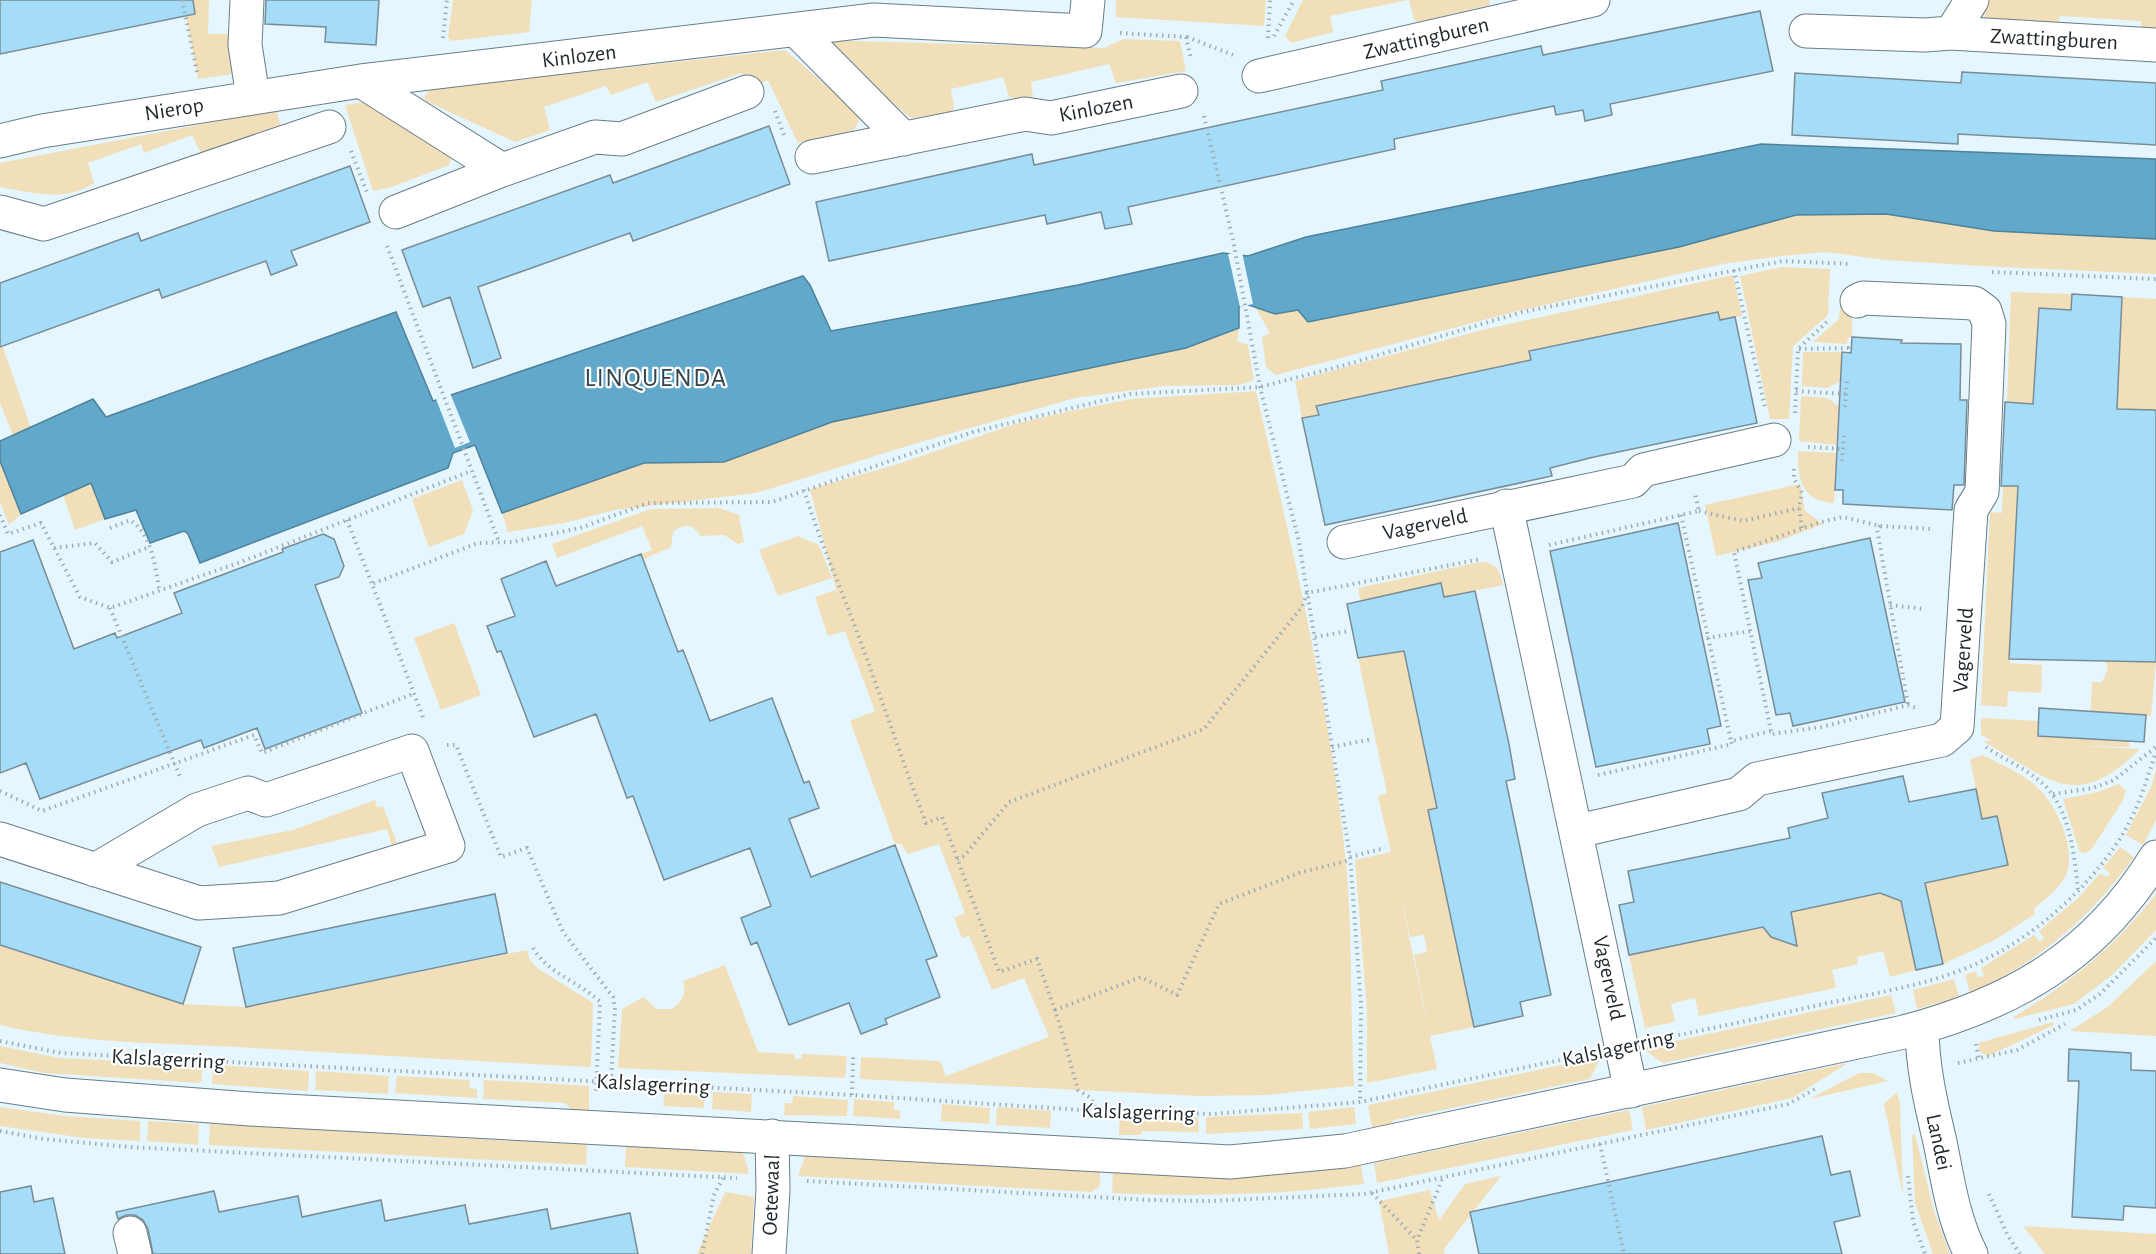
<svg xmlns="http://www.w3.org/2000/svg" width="2156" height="1254" viewBox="0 0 2156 1254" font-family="'Alegreya Sans',sans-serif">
<rect width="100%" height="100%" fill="#e5f6fe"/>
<!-- green -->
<path fill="#f1dfb9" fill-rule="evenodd" d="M183,0H209L208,34H233V74L198,79Z
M453,0H532L529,32L451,41L448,37Z
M1116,0H1266L1264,26L1116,17Z
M1303,0H1408L1330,16L1333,32L1291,43L1285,36Z
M1409,0H1489L1490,5L1417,22L1414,19Z
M1989,0H2156V33L2141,31V21L2060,16L2058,26L1985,21V8Z
M1123,39L1180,41L1186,71L1116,83L1109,64L1031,82L1033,97L1030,100L1009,97L1003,77L951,89L954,108L951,113L911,118L817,40L1104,48Z
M785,50L857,112L859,121L854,130L798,143L768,80L758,85L741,73L656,102L647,82L611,95L606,86L544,107L550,130L515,142L426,101L424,97L431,89Z
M371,101L453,156L449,165L392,187L373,191L345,105Z
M276,110L281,127L201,154L192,135L144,153L141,144L88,163L94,183C66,203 31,192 0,187V163Z
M1886,214L2065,233L2156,239V274L1982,266L1885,260L1826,252L1781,256L1722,264L1514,312L1276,375L1266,367L1262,337L1270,333L1254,305L1275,314L1298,310L1308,322L1679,247L1796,215Z
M1781,267L1830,269L1828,315L1793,346L1789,419H1770L1740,276Z
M1733,275L1742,316L1720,320L1718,311L1690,317L1692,323L1665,332L1663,322L1637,328L1639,337L1610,334L1583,340V345L1529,351L1531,361L1316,406L1318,415L1302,418L1295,381L1482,330Z
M2011,292L2072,294L2071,309L2039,308L2035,377L2065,406L2007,402Z
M2122,297L2156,299V465L2139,662H2156L2151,716L2131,714L2129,747L2080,746L2140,749C2076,812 2052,781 1986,743L1984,741H1993L1981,735V718L2039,721L2038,736L2089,739L2092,682H2102L2108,669L2103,655Z
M1840,307L1852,308V337L1848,338L1847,344L1813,342L1839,319Z
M1239,328L1237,341L1248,345L1254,380L1239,385L1164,386L1075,398L914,444L756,493L615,510L564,523L508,532L502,513L644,463L724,462L832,422L1186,348Z
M0,339L31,428L13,435L0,403Z
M1803,352H1842L1841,381L1827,388L1802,386Z
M1256,391C1292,548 1330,704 1346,864C1353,938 1350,1012 1354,1086L1266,1095L1199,1096L860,1079L861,1057L940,1061L946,1076L1049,1037L1024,978L992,990L969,936L962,938L954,918L965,913L939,844L908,854L901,844H895L850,721L875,711L845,631L828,636L815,597L835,590L837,593L810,489L898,464L1012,425L1061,413L1131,399Z
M1801,396L1827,398L1840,407L1836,445L1799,441Z
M1798,451L1837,453L1834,503C1803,502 1797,479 1798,451Z
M0,461L21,514L9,525L0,502Z
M462,480L473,510L464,534L429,547L412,499Z
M91,483L105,519L75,530L63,495Z
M1800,484L1805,511L1823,524L1776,542L1716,556L1705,505Z
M2003,486L2029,487L2010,663L2042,665L2041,693L2008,691L2007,707L1981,705L1990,512L2002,513Z
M719,508L739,515L744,542L738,544L724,535L700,536C694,523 682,523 673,532L671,547L644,559L641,554L652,550L642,526L557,558L552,544L651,509Z
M798,536L819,545L832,578L778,596L759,550Z
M1480,562C1497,562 1500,571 1503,585L1444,597L1441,583L1392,594L1438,808L1428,810L1474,1027L1430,1036L1437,1069L1367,1083V1011L1355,860L1391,852L1378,796L1387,793L1358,658L1371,655L1358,588ZM1400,894L1410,937L1424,935L1427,952L1414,955L1428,1027Z
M454,623L481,695L441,710L414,638Z
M1983,755C2000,764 2021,773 2036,786C2056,804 2077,847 2066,875C2060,888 2045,899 2034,909L2035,914L1993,941L1943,964L1935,928L1916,970L1890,977L1883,951L1857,957L1858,964L1832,970L1836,988L1699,1016L1695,998L1671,1004L1675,1022L1645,1028L1629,955L1765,927L1771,937L1778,939L1794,921L1791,912L2008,864L1997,816L1982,819L1970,759Z
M2156,769V820L2143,845L2126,835L2151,787Z
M2119,784L2126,791L2122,802L2093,847L2088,852L2082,853L2079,850L2063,799L2094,793Z
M375,800L377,808L383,806L397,843L416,837L420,839L394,853L387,829L219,867L211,846L293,830Z
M2120,847L2134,857C2091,917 2038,963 1970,993L1965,975L1976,971L1978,977L1984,976L1981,968L2034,935L2040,942L2044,938L2039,931L2079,897L2100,873L2107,877L2110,873L2103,868Z
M2156,894V930L2113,974L2074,1004L2014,1019L2013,1017C2070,984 2115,946 2156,894Z
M0,945L183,1004L246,1007L527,950L530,960L537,968L593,1003L591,1067C472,1061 354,1054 236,1047C157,1043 76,1043 0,1025Z
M2156,961V1036L2070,1031L2109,1006Z
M725,965L758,1052L794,1054L796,1060L802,1058L801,1054L847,1056L845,1078L618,1068L622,1009L644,997L656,1009H671C682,1003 687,994 683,981Z
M1954,979L1959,997L1917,1009L1913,990Z
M1891,995L1896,1013L1663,1063L1642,1048Z
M2053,1022L2054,1025L1988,1056L1980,1052L1978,1043Z
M0,1046L59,1058L203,1065L201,1083L44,1073L0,1063Z
M1601,1057L1590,1079L1394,1120L1384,1134L1374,1138L1368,1105Z
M1848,1063L1792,1098L1646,1130L1642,1107Z
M213,1065L309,1071L308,1091L212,1084Z
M316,1071L389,1076L388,1094L315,1090Z
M1859,1073H1873L1888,1081L1809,1099Z
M397,1076L470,1080L469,1088L477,1089V1098L395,1093Z
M484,1080L589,1086V1118H580L565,1103L483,1099Z
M665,1090L704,1092V1108L663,1106Z
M713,1092L752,1094L751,1112L712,1109Z
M1897,1092L1900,1104L1903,1195L1884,1104Z
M793,1096L848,1100L847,1116L784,1115L785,1103H792Z
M854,1099L894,1102V1110H900V1119L853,1116Z
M942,1104L990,1108L989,1124L941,1121Z
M0,1107L64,1116L140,1121V1141L84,1138L0,1126Z
M997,1107L1051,1111L1050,1128L996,1125Z
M1354,1107L1356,1124L1310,1129L1308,1112Z
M1629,1110L1633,1130L1377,1183L1374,1163Z
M1302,1113L1303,1129L1206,1134V1117Z
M1120,1115L1198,1117L1199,1132L1142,1131L1141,1135H1119Z
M148,1121L199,1124L198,1145L147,1141Z
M210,1124L570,1144L578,1139L587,1140L586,1165L209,1145Z
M1915,1134L1934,1211L1950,1254H1933L1915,1203L1912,1135Z
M626,1146L743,1152L749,1174L625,1167Z
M805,1156L1100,1172V1186L1091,1192L798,1176Z
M1361,1165L1364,1184C1280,1195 1196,1197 1112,1193L1113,1173L1253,1175Z
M1501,1176L1444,1249L1445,1254H1389L1379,1201L1430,1190L1439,1220L1465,1184Z
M725,1192L754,1197L751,1254H697Z
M2023,1226L2156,1234V1254H2045Z"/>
<!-- water -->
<path fill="#62a8ca" stroke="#4e819a" stroke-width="1.5" d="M1761,144L2156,159V239L1994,231L1886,214L1796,215L1679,247L1308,322L1298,310L1275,314L1246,304L1239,307V328L1186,348L832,422L724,462L644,463L502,513L475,445L453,453L448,468L200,563L188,534L184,531L150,543L136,510L105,519L91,483L21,514L0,461V441L93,399L106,417L396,312L433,401L803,276L810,285L831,331L1078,285L1223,253L1248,256L1306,237Z"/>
<!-- pier -->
<path fill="#e5f6fe" d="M1238,252H1242L1253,304L1240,307L1228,254Z
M450,393L470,442L455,448L436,399Z"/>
<!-- building -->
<path fill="#a5ddf9" stroke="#798c96" stroke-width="1.5" d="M0,0H193L195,14L0,54Z
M266,0H379L376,45L325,42L326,27L265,24Z
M1760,11L1773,71L1610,104L1612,115L1585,121L1583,110L1556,115L1554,106L1394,139L1395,149L1128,207L1132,224L1105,229L1101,212L1047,224L1045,215L829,261L816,202L1032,154L1034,165L1383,90L1381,81L1541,46L1543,55Z
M1962,72L2156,83V145L1958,134V144L1792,135L1795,73L1961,83Z
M769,126L790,184L633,241L630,233L478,287L501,358L473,368L450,297L423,307L402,250L610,175L613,183Z
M350,166L370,222L291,251L297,265L271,275L266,261L162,298L159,289L0,347V283L138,233L141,241Z
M2072,294L2122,297L2117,409L2156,410V662L2009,659L2018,486H2001L2005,402L2033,404L2039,308L2071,310Z
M1718,312L1720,320L1735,317L1757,423L1594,457L1550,468L1552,476L1325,525L1302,418L1319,415L1316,406L1531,360L1529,351Z
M1852,337L1902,340L1901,343L1961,344L1960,400H1967L1964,485H1954L1952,510L1843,504V490H1835L1842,352L1851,353Z
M1678,523L1721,726L1707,729L1710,744L1596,767L1550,551Z
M323,534L334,539L344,566L339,577L315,585L362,713L265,749L257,728L204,748L201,740L40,799L26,763L0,773V552L33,540L74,649L115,633L117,638L182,613L174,593L283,552L282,549Z
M1870,538L1905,702L1793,726L1790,713L1776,715L1748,580L1762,578L1758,563Z
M641,554L678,652L683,650L710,721L772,698L804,783L809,781L819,808L789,819L811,877L895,845L937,956L926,960L940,997L885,1019L887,1024L861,1034L849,1003L789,1025L757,942L751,945L741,918L771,906L750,848L664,880L633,796L627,798L596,714L534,737L501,651L497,652L487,626L515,616L501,579L546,561L556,586Z
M1441,583L1444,597L1475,591L1509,744L1515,779L1506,781L1551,995L1520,1002L1523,1016L1474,1027L1428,810L1437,808L1404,651L1358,658L1347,604Z
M2039,708L2146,715L2144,742L2038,736Z
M1903,776L1909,802L1976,789L1982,819L1997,816L2008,865L1925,883L1943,964L1916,970L1901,901L1880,893L1791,912L1797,946L1771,937L1763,927L1629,955L1619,905L1634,902L1628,871L1790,838L1788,828L1828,818L1822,793Z
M0,882L201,947L183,1004L0,945Z
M495,894L507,953L246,1007L233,948Z
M2069,1049L2131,1053V1070L2156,1071V1208L2124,1206L2123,1220L2072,1217L2079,1081H2068Z
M1822,1136L1831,1175L1850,1171L1860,1216L1834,1222L1842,1254H1479L1470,1212Z
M31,1186L34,1202L53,1198L65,1254H0V1192Z
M214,1191L219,1212L298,1196L302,1217L381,1200L385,1221L465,1205L469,1224L547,1209L551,1229L630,1213L638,1254H153L148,1229L143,1220L135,1215H126L118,1219L116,1212Z"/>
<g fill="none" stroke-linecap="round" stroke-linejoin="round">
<defs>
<path id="minor" d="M247,0L245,45L253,97
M796,30L904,139
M1806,31L1925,35L1951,33L2156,45
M1951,33L1972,0
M1259,76L1593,0
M361,81L502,170
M0,141L42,131L361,81L874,20L1085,31L1088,0
M812,157L1025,114L1051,118L1181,91
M0,212L44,224L329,127
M396,212L502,170L595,137L622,139L747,92
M1506,506L1631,1091
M1344,542L1633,481L1643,470L1774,440
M1578,831L1739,794L1757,779L1942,740L1957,727L1971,510L1982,492L1989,324L1985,311L1974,303L1863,298L1857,301
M0,839L199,903L279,898L448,846L412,751L266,800L248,793L197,810L95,870
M130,1233L135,1254
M769,1254L773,1190L772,1136"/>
<path id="tertiary" d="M1922,1027C1922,1066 1931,1104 1940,1142C1948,1181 1953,1219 1971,1254
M0,1085L65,1095L250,1109L1230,1162L1345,1151L1904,1032C2014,1003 2095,956 2156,857"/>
</defs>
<!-- minor casing -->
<use href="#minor" stroke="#6a7d86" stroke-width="35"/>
<!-- tertiary casing -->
<use href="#tertiary" stroke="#6a7d86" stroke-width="35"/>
<!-- path -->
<path stroke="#9fadb3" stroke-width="4" stroke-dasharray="1.5 4.5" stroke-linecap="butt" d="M182,0L197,72
M1120,33L1186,37L1191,59
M1274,36L1294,0
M1187,37L1233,55
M443,38L447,0
M1268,38L1270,0
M775,111L784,135
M1204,116L1233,240L1260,387L1299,542L1350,857L1361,1004L1360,1102
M351,151L368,195
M387,246L499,542
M1734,270L1765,407
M1992,272L2156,279
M1799,349L1848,348V353
M1796,391L1846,394
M1845,407L1847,380
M1795,413L1798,349L1829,320
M1808,447L1843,449
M1842,461L1844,435
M1794,469V479L1802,493L1799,508L1802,528
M804,490C816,529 831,565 846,603C874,675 898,750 926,823L942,817L999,972L1037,959L1059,1022L1078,1090L1091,1098L1097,1111
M1699,511L1743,521L1799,508
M0,515L8,534L41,523L80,597L110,608L241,562L471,471
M1681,515L1731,741
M347,520L372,584
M1880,526L1877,529L1908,705
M110,528L130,520C152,535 155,564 159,589
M1549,545L1699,511L1695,493
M54,548L95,543L112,562L149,547
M1890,605L1924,609
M110,608L181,779
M1315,637L1349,631
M1707,638L1751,631
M423,717L372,584L478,543L512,542L580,528L648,503L772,502L973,432L1130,394L1260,387L1345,365L1522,312L1783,261L1850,264
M1771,731L1734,552L1821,522L1843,517L1880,526L1934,529
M447,745H456L501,857L527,848L563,932L613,997L615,1008L611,1081
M1332,747L1373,739
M1986,747C2003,759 2025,768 2041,782C2070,807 2074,853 2078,889
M1598,775L1732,744L1731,741L1771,731L1772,734L1821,727L1908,705L1917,708
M0,791L42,811L254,735L262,753L415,693
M2053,794L2093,788L2114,780L2156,747
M1350,857L1385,848
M957,859L964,856L1009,802L1204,729L1302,607L1307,593L1481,559
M533,948C548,974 579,981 600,1002L596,1093
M1055,1010L1141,977L1177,995L1219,904L1299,873L1350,860
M2039,1020L2076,1010L2100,994L2156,938
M1655,1040C1713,1028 1771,1016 1828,1003C1871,994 1915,987 1956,972C2020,949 2082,897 2119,840C2137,813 2146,782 2156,752
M0,1041L61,1053L852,1095L1097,1111L1212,1114L1360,1102L1589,1054
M1976,1044L1979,1059
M1958,1063L2017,1050L2065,1024
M852,1095L853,1056
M0,1131L44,1139L129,1147L737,1178
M1600,1144L1624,1254
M1908,1176L1913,1221L1925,1254
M807,1181L1149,1200L1208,1201L1364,1194L1788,1104L1817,1088
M1372,1193L1417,1240
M1989,1194L2008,1236L2020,1254
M702,1254L714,1195L723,1178
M1419,1254L1417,1240L1442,1180"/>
<!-- minor -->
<use href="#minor" stroke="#fff" stroke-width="33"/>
<!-- tertiary -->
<use href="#tertiary" stroke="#fff" stroke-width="33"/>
</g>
<g text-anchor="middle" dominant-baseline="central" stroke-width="4.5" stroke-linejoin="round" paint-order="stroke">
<!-- street labels -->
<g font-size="22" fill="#1f272b" stroke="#fff">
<text transform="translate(1426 38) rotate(-13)">Zwattingburen</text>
<text transform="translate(2054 39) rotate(3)">Zwattingburen</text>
<text transform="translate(579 56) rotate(-7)">Kinlozen</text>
<text transform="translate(1096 108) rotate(-11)">Kinlozen</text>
<text transform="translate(174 109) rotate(-9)">Nierop</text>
<text transform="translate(1425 524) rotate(-12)">Vagerveld</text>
<text transform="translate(1963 650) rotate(-86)">Vagerveld</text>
<text transform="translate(1609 978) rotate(78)">Vagerveld</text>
<text transform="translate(1618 1048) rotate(-12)">Kalslagerring</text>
<text transform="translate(168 1059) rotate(3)">Kalslagerring</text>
<text transform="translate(653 1084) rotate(3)">Kalslagerring</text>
<text transform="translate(1138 1112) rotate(2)">Kalslagerring</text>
<text transform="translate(1939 1142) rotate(78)">Landei</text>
<text transform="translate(771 1195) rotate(-88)">Oetewaal</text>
</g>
<!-- quarter labels -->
<g font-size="26" letter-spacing="1.5" fill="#33444d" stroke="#fff">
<text x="656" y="378">LINQUENDA</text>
</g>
</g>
</svg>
